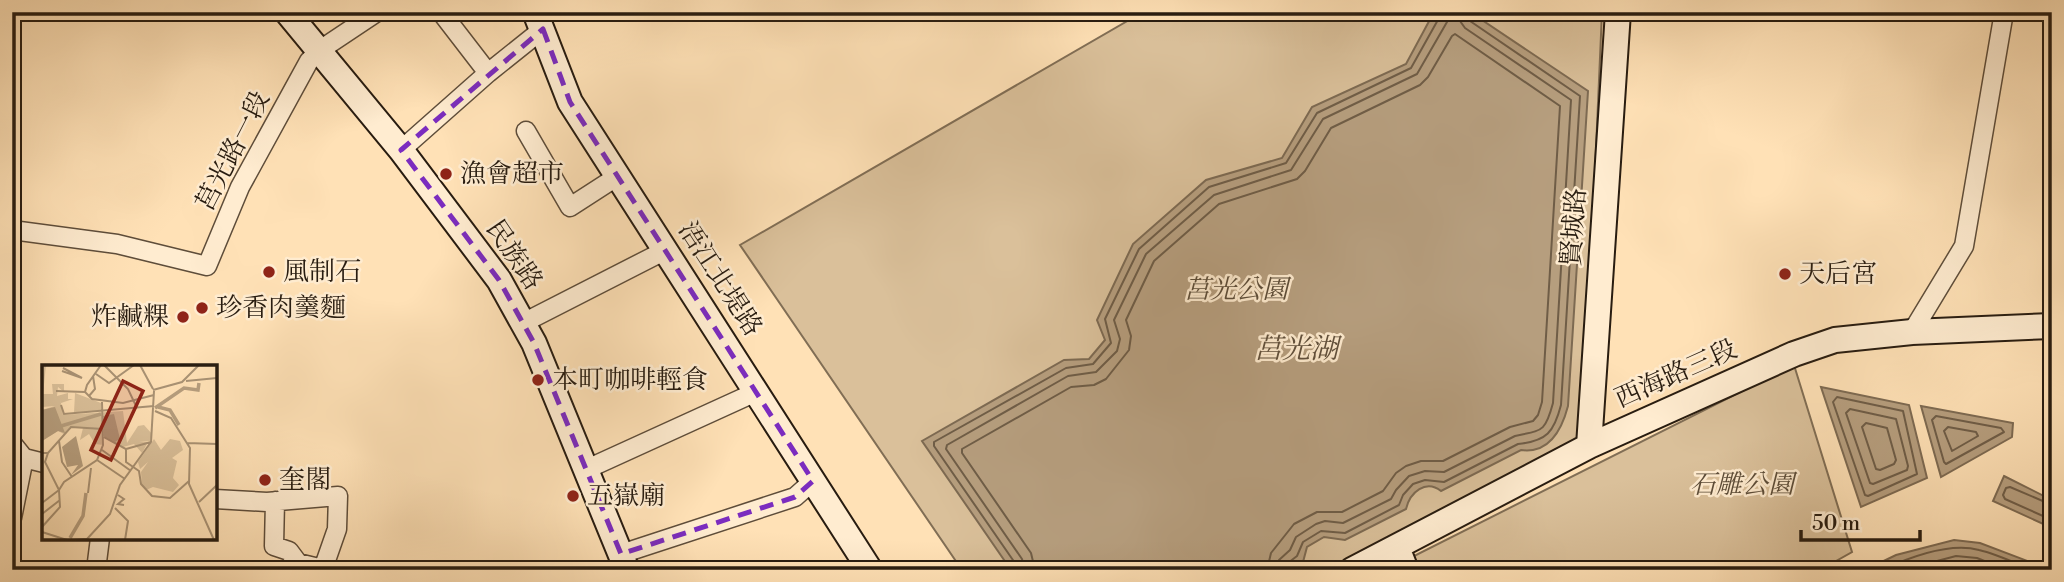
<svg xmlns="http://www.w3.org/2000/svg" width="2064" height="582" viewBox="0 0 2064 582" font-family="'Libre Bodoni','Noto Serif TC',serif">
<rect width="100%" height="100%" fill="#ffe1b6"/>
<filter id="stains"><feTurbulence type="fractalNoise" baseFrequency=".00286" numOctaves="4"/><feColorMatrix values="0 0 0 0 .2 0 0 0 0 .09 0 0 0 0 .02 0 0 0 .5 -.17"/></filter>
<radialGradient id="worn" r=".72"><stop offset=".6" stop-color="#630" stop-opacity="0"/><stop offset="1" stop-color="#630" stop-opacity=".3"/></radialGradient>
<!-- green -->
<path fill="#dac09a" stroke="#816e55" stroke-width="2" d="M1143,12H1602L1583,444L1332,570H962L740,245Z
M1794,365L1852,552L1820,570H1419L1414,556Z"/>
<!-- water -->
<path fill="#b69e7e" stroke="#7d6a52" stroke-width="2" d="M1434,12H1470L1588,91L1568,406C1562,429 1550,454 1521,450L1441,491C1426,479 1410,492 1406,509L1345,540L1324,537L1307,547L1303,562L1287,570H1011L922,441L1064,360L1089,359L1105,340L1097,320L1133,244L1206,180L1282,158L1312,107L1406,64Z
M1821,387L1909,405L1927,478L1861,507Z
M1921,406L2013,423L2012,437L1941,477Z
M2004,476L2052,500V528L1993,501Z
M1954,540L1980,543L2051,570H1865L1896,555Z"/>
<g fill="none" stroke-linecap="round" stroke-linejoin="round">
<!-- shore -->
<path stroke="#6f5d47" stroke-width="2" d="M1837,397L1903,411L1917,474L1868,496L1865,495L1833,402Z
M1850,409L1896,419L1908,466L1907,470L1873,484L1870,483L1846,413Z
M1936,416L2001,428L2004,432L1946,464L1944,462L1932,420Z
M1866,423L1887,428L1896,460L1894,464L1880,470L1876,469L1862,427Z
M1948,427L1976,432L1978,436L1952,451L1944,431Z
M2052,505L2010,487L2006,488L2003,495L2005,499L2052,520
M1016,570L1015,563L934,446V442L1066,368L1093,364L1111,343L1105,319L1139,249L1209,187L1286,163L1317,113L1411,68L1439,18L1440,12
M1025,570L1022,559L946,449L947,445L1068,376L1096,372L1117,351L1120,339L1114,320L1146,254L1214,195L1291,170L1323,119L1417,74L1447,22L1449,12
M1035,570L1031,553L962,453V449L1071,387L1094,385L1106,379L1129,350L1131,336L1126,320L1154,261L1219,204L1297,179L1305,171L1331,128L1420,85L1428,77L1452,36L1455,34L1560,106L1542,402L1538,415L1533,421L1510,427L1443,461H1421L1406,466L1396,473L1383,491L1342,512H1317L1294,524L1271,553L1267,570
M1277,570L1279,560L1290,550L1296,537L1316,524L1325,521L1343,523L1391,499L1396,490L1409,476L1425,471L1444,472L1515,436C1542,430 1545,433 1553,403L1571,100L1465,28L1460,21L1458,12
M1286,570L1288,563L1297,556L1303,542L1321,531L1345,533L1399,505L1403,495L1413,484L1425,480L1444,482L1518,444C1547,441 1554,432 1561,405L1580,96L1470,21L1467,12
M1882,570C1910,557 1949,542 1979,550C1997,554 2015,563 2032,570
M1903,570L1956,556L1977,558L2007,570"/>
<defs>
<path id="street" d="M441,12L488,73
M526,131L570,207L618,176
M401,150L488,73L543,29
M12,230L117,244L207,266L240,187L309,61L320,50L377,12
M523,323L666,250
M1912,332L1964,246L2004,12
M12,443L24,458L44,463
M587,469L756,392
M215,499L267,502L338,496L337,529L323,569L298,563L289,551L274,546L275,501
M12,518L24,458
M621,554L795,497L813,481
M96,570L100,538"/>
<path id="secondary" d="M287,12L401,150L499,280L534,343L627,570
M535,12L570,102L870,570
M1589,446L1618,12
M1397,547L1406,570
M1352,570L1589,446L1794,354L1835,340L1912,332L2052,326"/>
</defs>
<!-- street casing -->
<use href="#street" stroke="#5e4d3a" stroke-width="21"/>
<!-- secondary casing -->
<use href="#secondary" stroke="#281c10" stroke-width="28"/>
<!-- street -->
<use href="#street" stroke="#ffecd0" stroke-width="18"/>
<!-- secondary -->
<use href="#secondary" stroke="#ffecd0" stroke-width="24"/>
</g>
<!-- marked area -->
<path fill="none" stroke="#7b2cbf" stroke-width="5" stroke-dasharray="14 9" stroke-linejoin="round" d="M543,29L570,102L813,481L795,497L621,554L534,343L499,280L401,150Z"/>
<!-- markers -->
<g fill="#8f2418" stroke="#ffecd0" stroke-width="2.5">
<circle cx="446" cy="174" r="7"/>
<circle cx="269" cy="272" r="7"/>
<circle cx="1785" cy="274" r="7"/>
<circle cx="202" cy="308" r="7"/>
<circle cx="183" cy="317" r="7"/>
<circle cx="538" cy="380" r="7"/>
<circle cx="265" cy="480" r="7"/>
<circle cx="573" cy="496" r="7"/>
</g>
<g text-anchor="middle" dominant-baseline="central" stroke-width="5" stroke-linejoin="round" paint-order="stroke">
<!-- street labels -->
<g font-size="26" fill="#281c10" stroke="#ffecd0">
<text transform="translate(233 151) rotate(-63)">莒光路一段</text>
<text transform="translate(1574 227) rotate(-86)">賢城路</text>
<text transform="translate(514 255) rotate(56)">民族路</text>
<text transform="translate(720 279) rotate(57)">浯江北堤路</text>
<text transform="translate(1676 374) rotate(-24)">西海路三段</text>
</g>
<!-- poi labels -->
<g font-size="26" fill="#281c10" stroke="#ffecd0" text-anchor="start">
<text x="460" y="174">漁會超市</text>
<text x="283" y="272">風制石</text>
<text x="1799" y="274">天后宮</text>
<text x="216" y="308">珍香肉羹麵</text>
<text x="169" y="317" text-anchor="end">炸鹹粿</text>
<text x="552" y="380">本町咖啡輕食</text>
<text x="279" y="480">奎閣</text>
<text x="587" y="496">五嶽廟</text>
</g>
<!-- park labels -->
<g font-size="26" font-style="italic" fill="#5d4d39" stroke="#ffecd0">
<text x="1236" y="290">莒光公園</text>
<text x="1742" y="485">石雕公園</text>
</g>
<!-- water labels -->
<g font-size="28" font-style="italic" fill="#61503c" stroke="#ffecd0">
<text x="1296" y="349">莒光湖</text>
</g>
</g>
<!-- overview -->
<g transform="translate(42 365)">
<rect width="175" height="175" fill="#ffe1b6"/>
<path d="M0,0H4L1,29H11L10,19H22V27L16,22L15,31L26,28V34H31L19,38L18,33L21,50L81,46L85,78L96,61L102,60L110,69L108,76L97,77H106L100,88L92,79L81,82L61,71V80L53,79L47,69L38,75L41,63L28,62L22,69L16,66L0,76V45L13,41L0,42ZM33,28L59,38V46L32,48ZM112,74L119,85L128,74L138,76L141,85L130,93L135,96L131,113L137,120L131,127L111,122L104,125L100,121L99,107L106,97L98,104L96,97Z" fill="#dac09a"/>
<path d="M13,42L23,68L16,66L0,76V45ZM72,49L78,74L73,77L62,71L61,51ZM34,71L41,101L29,110L36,100L25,102L20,82Z" fill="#b69e7e"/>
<path fill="none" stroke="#b69e7e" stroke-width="3.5" d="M116,42L128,45L137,60M113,43L142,23L156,25L157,18M19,61L59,49M28,173L41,151L44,128"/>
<path fill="none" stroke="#a99274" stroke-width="2" d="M59,0L45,20L43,27L50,34L81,38L112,30M62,0L86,24L95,43M98,0L111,24M20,6L40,13L21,3M54,9L67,18L92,0M144,16L175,13M111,25L140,17L157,0M14,26L43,27M47,31L53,24L51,11M19,40L22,49L112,41M113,46L129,53L148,83L147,119L172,175M62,72L84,84V97L97,106L99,119L110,131L128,133L147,116M17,76L20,97L30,112M145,78L175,79M84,84L109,77M60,85L89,106M0,88H6L29,62L61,64M55,95L83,114M46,128L49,103M76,130L82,134L76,139L82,140M157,137L175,120M0,138L17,125L3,97L6,88M73,143L86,156L83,175M0,149L18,135M0,162L18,142L17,125L22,117L55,95L61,80L60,37M0,167L25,175M32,175L45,174L68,149L78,120L109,77L112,26"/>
<path fill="#8f2418" fill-opacity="0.15" stroke="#8f2418" stroke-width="3.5" d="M81,16L101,26L69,95L49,85Z"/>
<rect width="175" height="175" fill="none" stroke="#281c10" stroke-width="3.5"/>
</g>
<!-- margin -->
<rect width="2064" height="582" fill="none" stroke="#ffe1b6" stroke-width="42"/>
<rect x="14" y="14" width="2036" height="554" fill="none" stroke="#281c10" stroke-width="3.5"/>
<rect x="21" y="21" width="2022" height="540" fill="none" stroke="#281c10" stroke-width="2"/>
<!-- scale -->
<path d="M1801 530v10h119v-10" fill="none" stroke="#281c10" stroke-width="3.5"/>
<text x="1812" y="530" font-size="21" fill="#281c10" stroke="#ffecd0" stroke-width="5" paint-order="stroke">50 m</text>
<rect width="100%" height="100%" filter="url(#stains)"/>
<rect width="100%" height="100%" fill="url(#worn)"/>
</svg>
